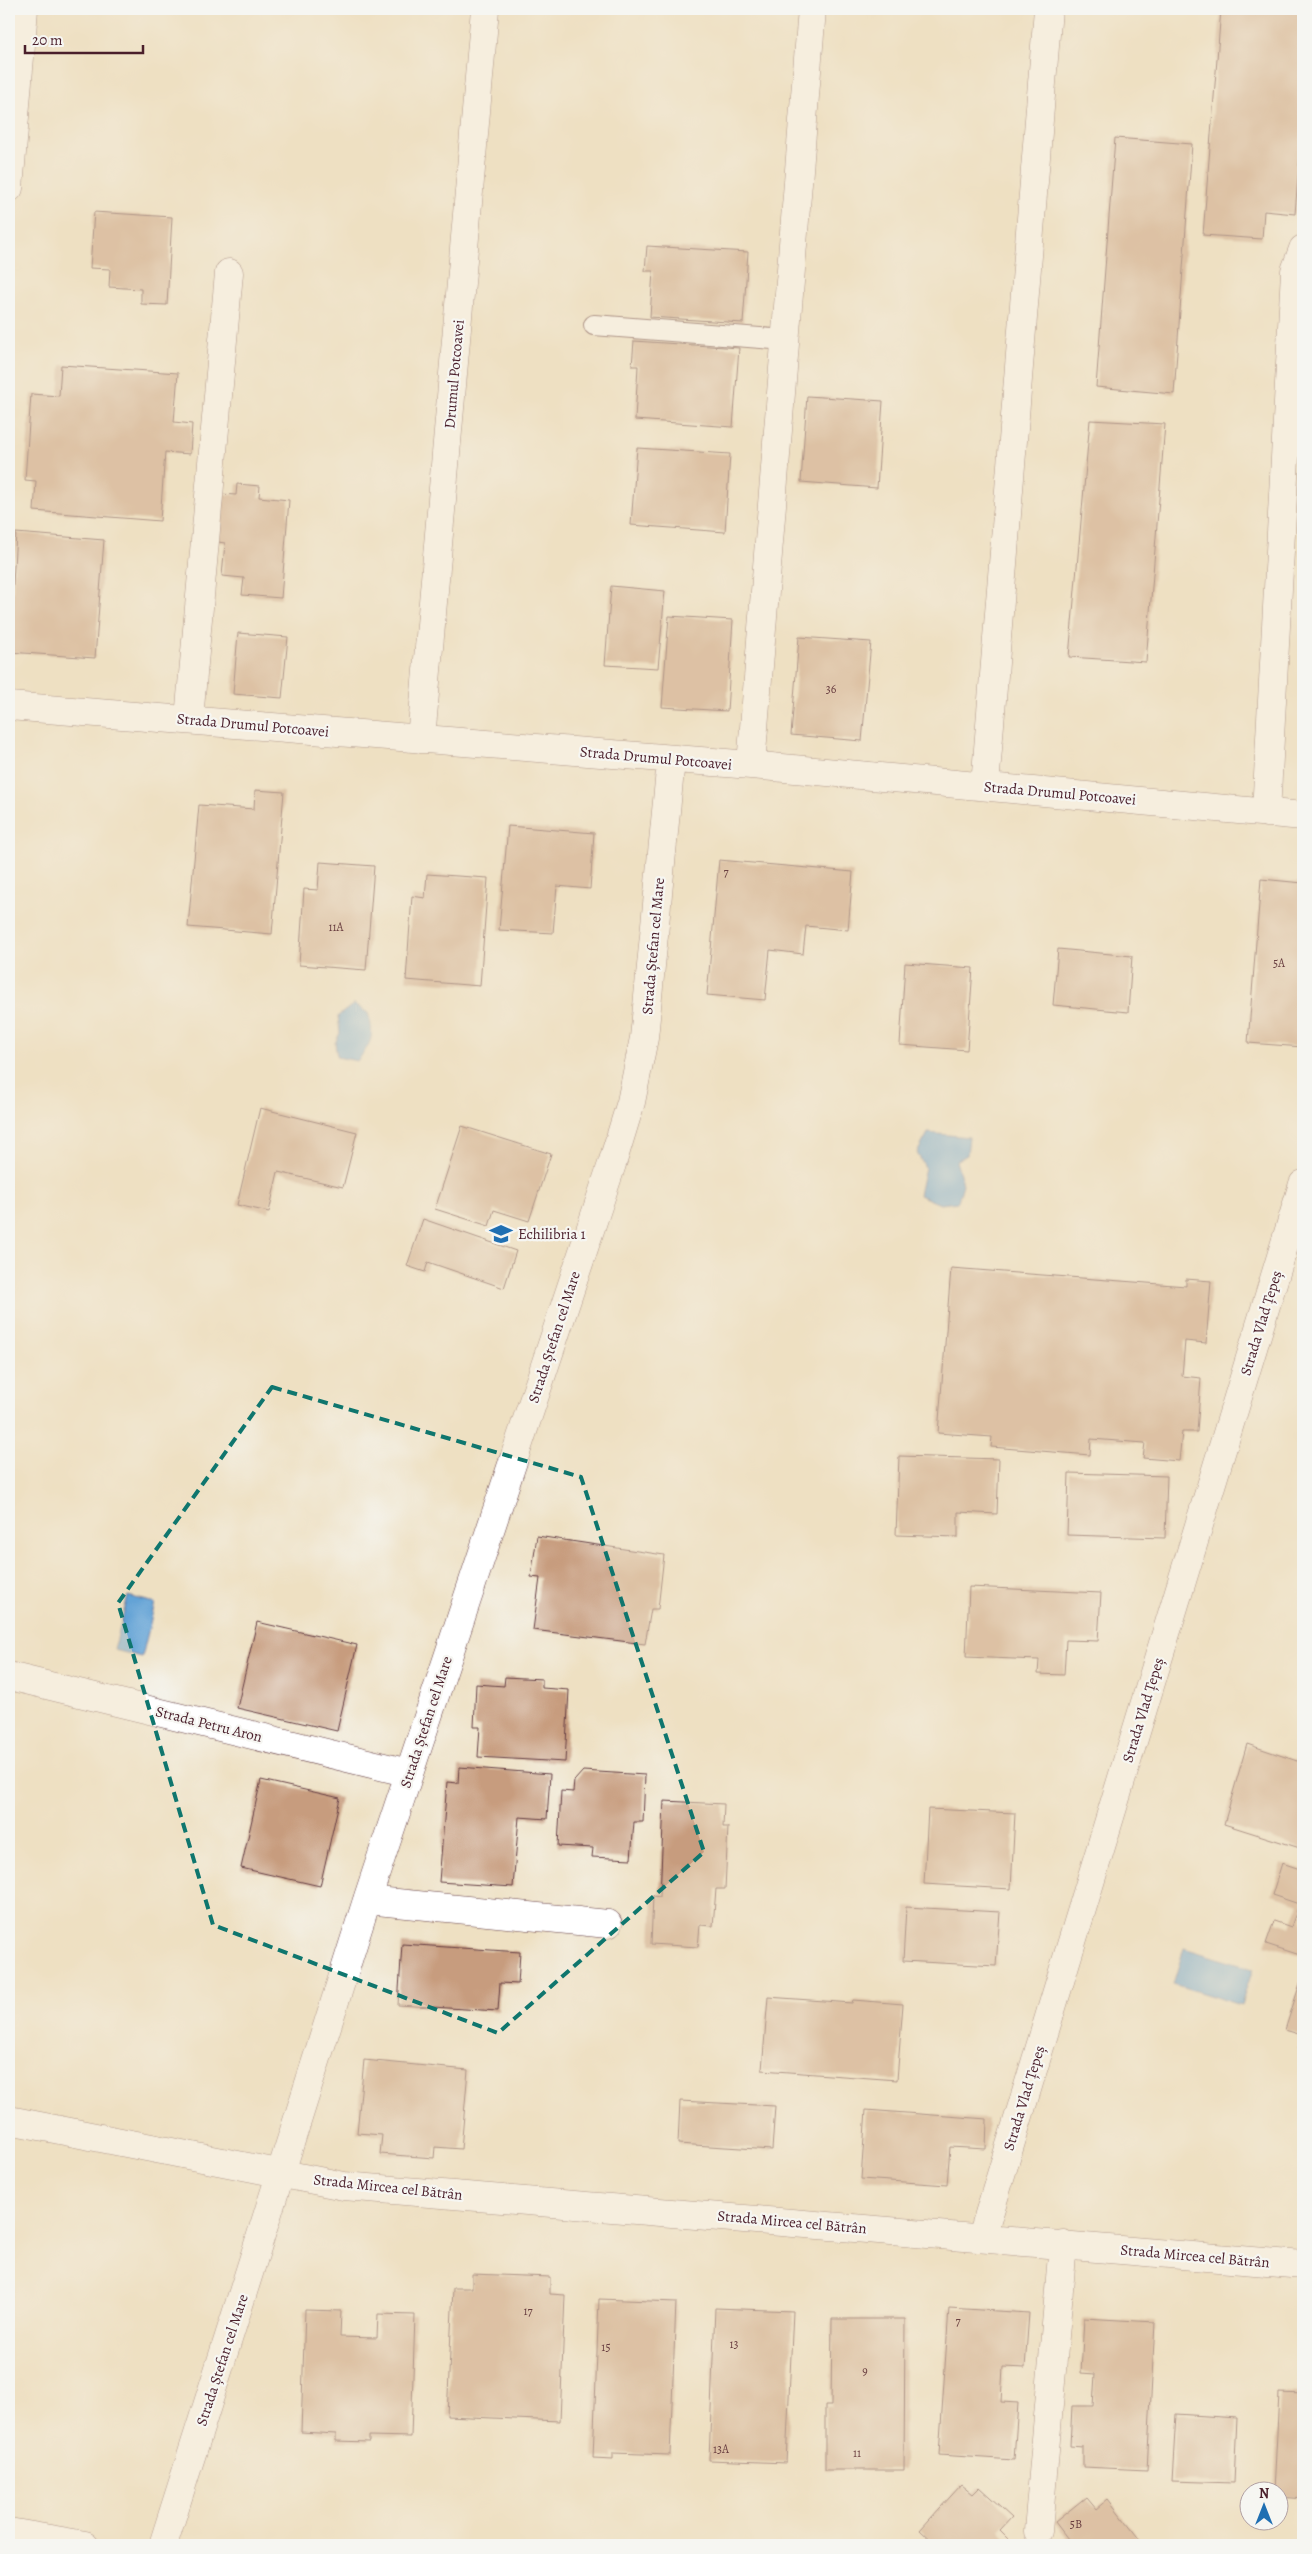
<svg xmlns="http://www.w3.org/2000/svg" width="1312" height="2554" viewBox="0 0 1312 2554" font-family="Alegreya,serif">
<rect width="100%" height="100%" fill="#f6f6f2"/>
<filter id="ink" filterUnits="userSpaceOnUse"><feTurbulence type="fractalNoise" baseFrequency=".02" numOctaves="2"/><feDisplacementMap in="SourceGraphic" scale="10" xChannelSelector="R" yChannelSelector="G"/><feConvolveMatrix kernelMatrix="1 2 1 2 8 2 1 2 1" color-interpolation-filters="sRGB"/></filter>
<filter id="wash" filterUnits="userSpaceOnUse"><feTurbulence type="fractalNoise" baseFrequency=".0096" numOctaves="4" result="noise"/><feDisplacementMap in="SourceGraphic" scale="20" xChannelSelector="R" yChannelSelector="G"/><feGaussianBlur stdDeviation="1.12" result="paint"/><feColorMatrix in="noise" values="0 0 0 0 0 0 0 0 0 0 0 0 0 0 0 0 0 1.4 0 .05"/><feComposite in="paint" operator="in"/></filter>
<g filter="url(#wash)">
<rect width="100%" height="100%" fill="#eee0c2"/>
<!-- water -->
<path fill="#63a3d6" stroke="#566180" d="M354,1004L368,1013C375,1036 372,1043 357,1061L337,1057L335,1043L340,1033L338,1016Z
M928,1133L969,1137L967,1155L956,1161L963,1184L958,1202L940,1204L919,1195L925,1167L917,1153Z
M128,1596L155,1603L142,1657L114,1650Z
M1184,1948L1253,1969L1241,2005L1173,1984Z"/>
<g id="blocks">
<!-- building -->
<path fill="#c79c7e" d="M1221,9H1303V117L1295,214L1264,211L1262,239L1203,235Z
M1115,138L1192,144L1174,394L1096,387Z
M94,212L172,217L167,305L141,304V289L109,287L110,269L90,268Z
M647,246L748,252L743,323L650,317L653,271H645Z
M634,341L739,348L733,427L635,420L638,366H632Z
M61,365L178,373L174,422L192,424L190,454L165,452L160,521L34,511L36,481L25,480L31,394L59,396Z
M807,396L883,401L877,488L801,482Z
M1090,420L1165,424L1146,662L1069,657Z
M637,448L730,454L725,532L631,525Z
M237,484L260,486L259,497L289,500L281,598L242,595L244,578L222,576L225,543L218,542L221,494L236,495Z
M16,533L104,540L95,658L9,652Z
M611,586L665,591L658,668L605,665Z
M669,616L733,620L727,711L662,707Z
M238,633L288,637L282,698L233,694Z
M799,637L871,642L862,741L791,735Z
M255,790L284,792L272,934L188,927L199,805L254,809Z
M508,826L594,833L590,889L557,886L553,933L499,930Z
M719,860L853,872L848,930L806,926L803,954L770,950L765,1000L707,995Z
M320,862L374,866L366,970L299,965L304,889L318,890Z
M427,874L488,878L480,986L406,980L412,896L425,898Z
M1261,879L1303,883V1047L1248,1043Z
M1058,949L1132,956L1128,1012L1053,1005Z
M905,963L973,968L967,1050L900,1045Z
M260,1108L357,1132L343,1187L278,1172L269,1212L237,1205Z
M462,1126L551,1154L529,1221L494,1210L489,1226L435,1209Z
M423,1219L516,1251L504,1288L428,1262L425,1272L407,1266Z
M951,1268L1186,1286V1279L1211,1281L1206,1343L1185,1341L1182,1376L1201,1378L1197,1432H1182L1179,1461L1143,1458L1145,1443L1091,1439L1090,1455L991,1447L992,1437L938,1433Z
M899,1456L999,1459L997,1514L958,1512V1537L896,1535Z
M1069,1473L1167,1476L1165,1538L1067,1535Z
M537,1536L664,1555L658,1609H651L645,1644L533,1630L540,1578L531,1577Z
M969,1587L1101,1593L1098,1641L1066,1640L1064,1675L1038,1674L1039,1660L966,1657Z
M257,1622L357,1645L337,1731L237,1708Z
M505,1677L542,1679V1688L569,1690L565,1762L478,1757L480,1727H474L476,1684L504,1686Z
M1247,1744L1303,1763V1849L1224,1824Z
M459,1767L550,1774L547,1819L519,1817L513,1887L439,1882L447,1782L458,1783Z
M583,1771L645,1775L643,1822H634L631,1859L592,1857L593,1848L558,1846L561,1791L573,1792L574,1781Z
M261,1780L340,1798L320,1886L241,1868Z
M664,1801L724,1804L723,1827H728L725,1889H716L713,1926L700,1925L698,1947L651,1944L653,1896L660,1897Z
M928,1809L1015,1813L1011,1889L924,1884Z
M1282,1863L1303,1870V1956L1266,1944L1274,1921L1291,1927L1299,1904L1272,1895Z
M906,1907L1000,1912L996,1966L903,1961Z
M402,1944L520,1952L518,1984L500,1983L498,2011L398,2005Z
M1303,1974V2049L1298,2048L1302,2035L1285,2030Z
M768,1997L852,2003L853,2000L903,2004L897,2080L762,2070Z
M364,2060L468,2070L461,2149L435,2147L434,2158L380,2154L382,2135L357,2133Z
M680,2101L775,2106L772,2150L678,2144Z
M866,2110L987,2119L986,2149L950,2147L947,2185L861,2179Z
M472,2274L550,2277V2294L565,2295L560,2421L447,2416L453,2288H472Z
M599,2299L676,2302L670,2455L613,2453V2459L593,2458Z
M715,2308L793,2311L786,2463L709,2460Z
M949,2308L1029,2313L1025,2368L1003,2367L1001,2402L1018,2403L1014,2460L939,2455Z
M305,2310L341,2311L340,2337L377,2338L378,2314L415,2315L411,2437L369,2436V2442L336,2441V2434L301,2432Z
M1084,2318L1155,2322L1147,2470L1083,2467V2447L1070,2446L1072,2406H1093L1095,2374L1081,2373Z
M832,2319H905L904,2470H825V2406H831Z
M1279,2393L1303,2394V2498L1280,2496V2492H1274Z
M1176,2414L1237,2418L1234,2483L1172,2481Z
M961,2485L972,2494L979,2487L1012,2517L1000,2530L1010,2540L1005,2545H936L920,2530Z
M1086,2497L1096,2509L1108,2499L1144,2545H1059L1068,2539L1055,2522Z"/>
</g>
</g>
<g filter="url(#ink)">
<use href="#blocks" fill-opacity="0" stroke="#633c42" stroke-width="1"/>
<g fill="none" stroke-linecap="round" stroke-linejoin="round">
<defs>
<path id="lane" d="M594,325L786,340"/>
<path id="street" d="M9,188L24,9
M9,706L751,765L1303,816
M189,719L229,273
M421,739L485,9
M751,765L812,9
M985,786L1048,9
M1266,813L1295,271L1303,249
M9,1676L409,1773
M367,1900L608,1924
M9,2120L344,2186L1303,2265
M982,2237L1303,1184
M1038,2531L1063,2244
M9,2532L85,2545
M163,2545L367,1900L612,1164L631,1102L644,1038L671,760"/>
</defs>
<!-- lane casing -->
<use href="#lane" stroke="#633c42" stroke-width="22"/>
<!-- street casing -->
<use href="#street" stroke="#633c42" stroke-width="29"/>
<!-- lane -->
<use href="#lane" stroke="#fff" stroke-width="20"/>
<!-- street -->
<use href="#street" stroke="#fff" stroke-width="28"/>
</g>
</g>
<!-- marked area -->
<path d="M0 0H1312V2554H0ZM272,1387L581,1477L704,1852L498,2033L213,1925L118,1603Z" fill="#eee0c2" fill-opacity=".55" fill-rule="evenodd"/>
<path fill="none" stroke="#0f766e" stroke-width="4" stroke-dasharray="10 6" stroke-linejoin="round" d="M272,1387L581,1477L704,1852L498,2033L213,1925L118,1603Z"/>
<!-- icons -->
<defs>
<symbol id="school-bare" viewBox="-9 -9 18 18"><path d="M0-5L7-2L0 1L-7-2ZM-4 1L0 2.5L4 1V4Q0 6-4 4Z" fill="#1f6fb2" stroke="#f6f6f2" stroke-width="2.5" paint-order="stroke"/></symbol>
</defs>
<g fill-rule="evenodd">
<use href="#school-bare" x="485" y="1218" width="32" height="32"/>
</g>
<g text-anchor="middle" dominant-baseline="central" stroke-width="4.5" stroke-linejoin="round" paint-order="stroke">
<!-- number labels -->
<g font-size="12" fill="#693e40">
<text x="831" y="689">36</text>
<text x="726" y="872">7</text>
<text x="336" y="927">11A</text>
<text x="1279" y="963">5A</text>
<text x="528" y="2311">17</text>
<text x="958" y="2321">7</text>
<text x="734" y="2344">13</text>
<text x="606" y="2347">15</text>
<text x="865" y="2371">9</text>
<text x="721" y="2449">13A</text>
<text x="857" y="2453">11</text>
<text x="1076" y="2524">5B</text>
</g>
<!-- street labels -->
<g font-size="15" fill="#4a1f2b" stroke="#f6f6f2">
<text transform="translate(454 374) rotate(-85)">Drumul Potcoavei</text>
<text transform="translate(253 725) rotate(5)">Strada Drumul Potcoavei</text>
<text transform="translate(656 758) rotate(5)">Strada Drumul Potcoavei</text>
<text transform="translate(1060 793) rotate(5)">Strada Drumul Potcoavei</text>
<text transform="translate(653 946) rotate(-85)">Strada Ștefan cel Mare</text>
<text transform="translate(1261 1323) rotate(-73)">Strada Vlad Țepeș</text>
<text transform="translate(554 1337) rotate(-72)">Strada Ștefan cel Mare</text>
<text transform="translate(1143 1710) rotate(-73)">Strada Vlad Țepeș</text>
<text transform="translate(426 1722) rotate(-72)">Strada Ștefan cel Mare</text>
<text transform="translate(209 1724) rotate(14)">Strada Petru Aron</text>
<text transform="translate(1024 2098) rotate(-73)">Strada Vlad Țepeș</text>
<text transform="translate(388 2187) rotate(6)">Strada Mircea cel Bătrân</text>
<text transform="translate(792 2222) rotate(5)">Strada Mircea cel Bătrân</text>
<text transform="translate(1195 2256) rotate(5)">Strada Mircea cel Bătrân</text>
<text transform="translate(222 2360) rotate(-72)">Strada Ștefan cel Mare</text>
</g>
<!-- poi labels -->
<g font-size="15" fill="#4a1f2b" stroke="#f6f6f2" text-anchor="start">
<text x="518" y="1234">Echilibria 1</text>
</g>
</g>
<!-- margin -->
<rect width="1312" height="2554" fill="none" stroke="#f6f6f2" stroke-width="30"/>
<!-- north arrow -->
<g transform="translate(1264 2506)"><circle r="24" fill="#f6f6f2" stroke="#b1a0a2"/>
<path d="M0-4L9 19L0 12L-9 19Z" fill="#1f6fb2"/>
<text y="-8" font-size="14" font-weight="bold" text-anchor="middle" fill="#4a1f2b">N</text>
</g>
<!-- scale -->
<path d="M25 45v8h118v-8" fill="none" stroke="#4a1f2b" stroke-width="2.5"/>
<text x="32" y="45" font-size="15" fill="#4a1f2b" stroke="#f6f6f2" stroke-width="4" paint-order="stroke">20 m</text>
</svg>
